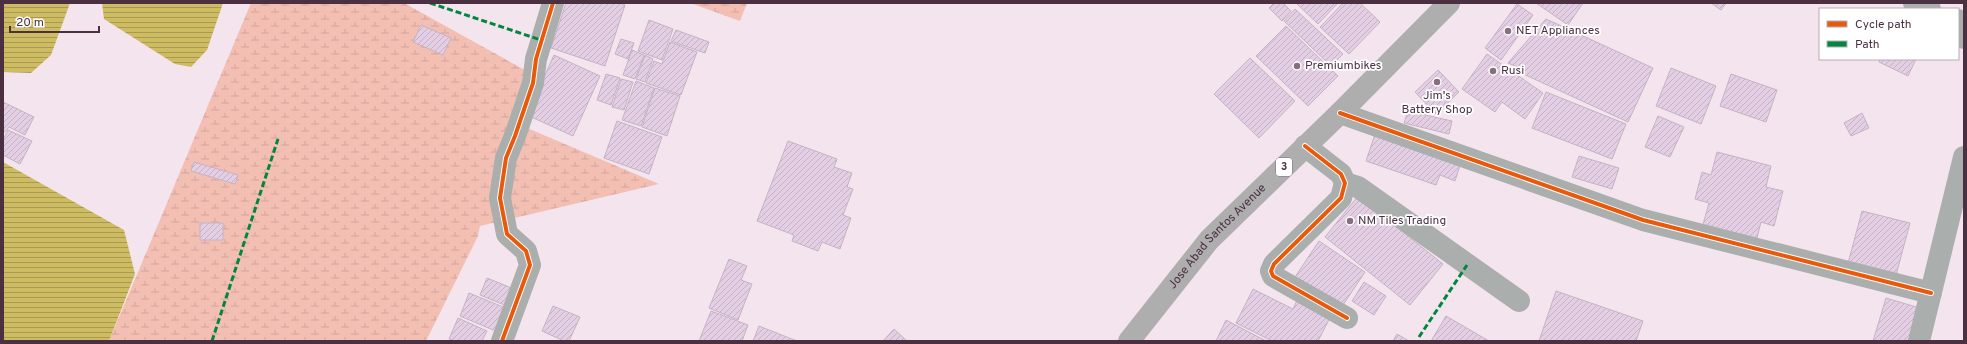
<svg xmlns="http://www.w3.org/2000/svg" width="1967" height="344" viewBox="0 0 1967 344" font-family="Overpass,sans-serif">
<defs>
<pattern id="wetland-marsh" width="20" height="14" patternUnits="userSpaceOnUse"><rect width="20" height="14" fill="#f4bfb3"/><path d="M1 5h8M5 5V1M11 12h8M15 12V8" fill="none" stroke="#d3a49b"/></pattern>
<pattern id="water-rules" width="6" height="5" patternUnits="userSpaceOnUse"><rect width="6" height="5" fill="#cebc63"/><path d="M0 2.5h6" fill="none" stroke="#a99953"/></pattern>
<pattern id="building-hatch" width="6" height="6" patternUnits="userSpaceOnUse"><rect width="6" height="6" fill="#e3cee4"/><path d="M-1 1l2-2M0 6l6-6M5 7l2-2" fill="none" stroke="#c4b1c5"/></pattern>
</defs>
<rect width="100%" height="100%" fill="#f4e4ee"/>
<!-- wetland -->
<path fill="url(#wetland-marsh)" d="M251,3H404L532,74L513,122L659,184L480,226L478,236L426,341H109Z
M690,3H747L740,21Z"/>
<!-- water -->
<path fill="url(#water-rules)" d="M3,3H70L51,55L31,73L3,72Z
M102,3H223L207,50L191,67L175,64L104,19Z
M3,162L124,230L135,274L109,341H3Z"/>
<!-- building -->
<path fill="url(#building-hatch)" stroke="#c4b4c3" d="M566,3H619L625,5L605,66L551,48Z
M1274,3H1283L1291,11L1282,21L1269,8Z
M1296,3H1338L1318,24Z
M1343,3H1360L1380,22L1349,54L1320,27Z
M1536,3H1583L1568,25Z
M1711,3H1726L1721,10Z
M1517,4L1533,15L1501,60L1485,48Z
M1295,9L1343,54L1331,66L1284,21Z
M1546,19L1653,68L1628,122L1521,73L1522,69L1508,63Z
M649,20L673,29L662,60L638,51Z
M421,25L451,38L443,55L413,42Z
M1286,26L1338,76L1308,106L1256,56Z
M676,30L709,42L705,53L671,41Z
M621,39L634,43L628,59L615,54Z
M670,42L697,52L681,95L646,83L654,61L662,64Z
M632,50L644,55L635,79L623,75Z
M1487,54L1543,93L1525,119L1502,102L1495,112L1462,89Z
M554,55L600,76L573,136L527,115Z
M645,55L653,59L645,82L636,79Z
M1250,58L1295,101L1259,138L1214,94Z
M1880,59H1916L1908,76L1879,62Z
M1671,68L1716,86L1701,124L1656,106Z
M1438,70L1459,92L1436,114L1415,92Z
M606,74L620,78L611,105L597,100Z
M1731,74L1777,90L1766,122L1720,106Z
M621,79L633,82L624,110L612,107Z
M636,81L654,88L641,126L622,120Z
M655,88L680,96L667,136L642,127Z
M1546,92L1626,124L1612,159L1532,128Z
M3,102L34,117L25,135L9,127L5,132L3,131Z
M1408,111L1452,121L1449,134L1404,123Z
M1862,113L1869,128L1851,136L1844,123Z
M1658,116L1684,127L1670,157L1645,147Z
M617,121L662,137L649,174L604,158Z
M8,130L32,141L20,164L3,155V140Z
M1376,131L1462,159L1455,181L1440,175L1436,185L1366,161Z
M788,141L837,159L834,167L852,173L847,187L853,189L843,215L851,218L840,249L822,242L818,251L792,241L794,235L757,221Z
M1717,152L1771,166L1766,187L1783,191L1774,226L1761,222L1756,242L1702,228L1709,203L1695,199L1702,172L1711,175Z
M1579,156L1619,168L1612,189L1572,177Z
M194,162L238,175L235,184L191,171Z
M1358,196L1443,264L1410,305L1325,237Z
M1862,211L1910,223L1895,279L1847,267Z
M200,223H223V240H200Z
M1319,241L1365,272L1339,311L1293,280Z
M729,259L747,266L741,280L752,284L738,320L709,308Z
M487,278L514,289L507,306L480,295Z
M1364,282L1386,296L1374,315L1352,301Z
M1253,289L1293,309L1299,296L1333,312L1318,341H1272L1236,323Z
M1556,291L1643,321L1636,341H1539Z
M469,293L508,309L498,332L460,316Z
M1886,298L1923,309L1913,341H1873Z
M553,306L580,317L569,341H564L542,331Z
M711,311L748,325L742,341H699Z
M1446,316L1489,341H1431Z
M458,318L487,331L482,341H454L449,339Z
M1226,320L1266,341H1216Z
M759,326L797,341H753Z
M894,329L907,341H883Z
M1397,334L1409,341H1393Z"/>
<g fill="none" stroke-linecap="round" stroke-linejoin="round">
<!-- minor -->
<path stroke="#aaaead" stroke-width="22" d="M1914,3L1930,9
M1958,20L1960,21L1964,38
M1340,113L1643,220L1931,293
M1305,146L1341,174L1345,183L1341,198L1274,264L1271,271L1273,276L1347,318
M1345,183L1358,187L1519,301
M502,341L530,265L526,251L507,234L500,198L506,158L515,136L533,83L536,59L553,3
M1919,341L1964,157"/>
<!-- major -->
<path stroke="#aeaeaf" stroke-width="22" id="s1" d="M1129,341L1209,240L1340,113L1449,3"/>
<!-- quiet -->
<path stroke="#00873e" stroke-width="3" stroke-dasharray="6 3" stroke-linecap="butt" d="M430,3L541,40
M1419,337L1467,265
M212,341L278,139"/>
<defs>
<path id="cycleway" d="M1340,113L1643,220L1931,293
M1305,146L1341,174L1345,183L1341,198L1274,264L1271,271L1273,276L1347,318
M502,341L530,265L526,251L507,234L500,198L506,158L515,136L533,83L536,59L553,3"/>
</defs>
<!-- cycleway casing -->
<use href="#cycleway" stroke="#fff" stroke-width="6"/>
<!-- cycleway -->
<use href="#cycleway" stroke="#e8590c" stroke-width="4"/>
</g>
<!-- markers -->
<g fill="#866f7e" stroke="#fff" stroke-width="1.5">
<circle cx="1508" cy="31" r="4"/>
<circle cx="1297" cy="66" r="4"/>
<circle cx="1493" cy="71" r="4"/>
<circle cx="1437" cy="82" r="4"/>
<circle cx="1350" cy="221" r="4"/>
</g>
<g text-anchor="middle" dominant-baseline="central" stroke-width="3.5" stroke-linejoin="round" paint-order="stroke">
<!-- shield labels -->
<rect fill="#fff" stroke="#816e7b" stroke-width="1" x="1276" y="158" width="16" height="18" rx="3"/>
<g font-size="11" font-weight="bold" fill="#4b3042">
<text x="1284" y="167">3</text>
</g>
<!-- poi labels -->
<g font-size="12" fill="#4b3042" stroke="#fff" text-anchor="start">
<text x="1516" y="31">NET Appliances</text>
<text x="1305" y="66">Premiumbikes</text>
<text x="1501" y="71">Rusi</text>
<text x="1437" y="96" text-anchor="middle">Jim's<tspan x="1437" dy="14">Battery Shop</tspan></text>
<text x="1358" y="221">NM Tiles Trading</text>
</g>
<!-- street labels -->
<g font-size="12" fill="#4b3042" stroke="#fff">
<text stroke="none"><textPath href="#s1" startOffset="137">Jose Abad Santos Avenue</textPath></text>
</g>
</g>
<!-- border -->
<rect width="1967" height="344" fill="none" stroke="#4b3042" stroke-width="8"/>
<!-- legend -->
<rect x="1819" y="8" width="140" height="52" fill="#ffffff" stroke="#b7acb3"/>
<rect x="1827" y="21" width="20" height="6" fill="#e8590c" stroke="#b7acb3"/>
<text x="1855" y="28" font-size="12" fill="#4b3042">Cycle path</text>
<rect x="1827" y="41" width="20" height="6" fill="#00873e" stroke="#b7acb3"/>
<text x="1855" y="48" font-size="12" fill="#4b3042">Path</text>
<!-- scale -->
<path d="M10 26v6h89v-6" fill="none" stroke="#4b3042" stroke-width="2"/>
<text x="16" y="26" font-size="12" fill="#4b3042" stroke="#ffffff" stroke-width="3" paint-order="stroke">20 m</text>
</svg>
